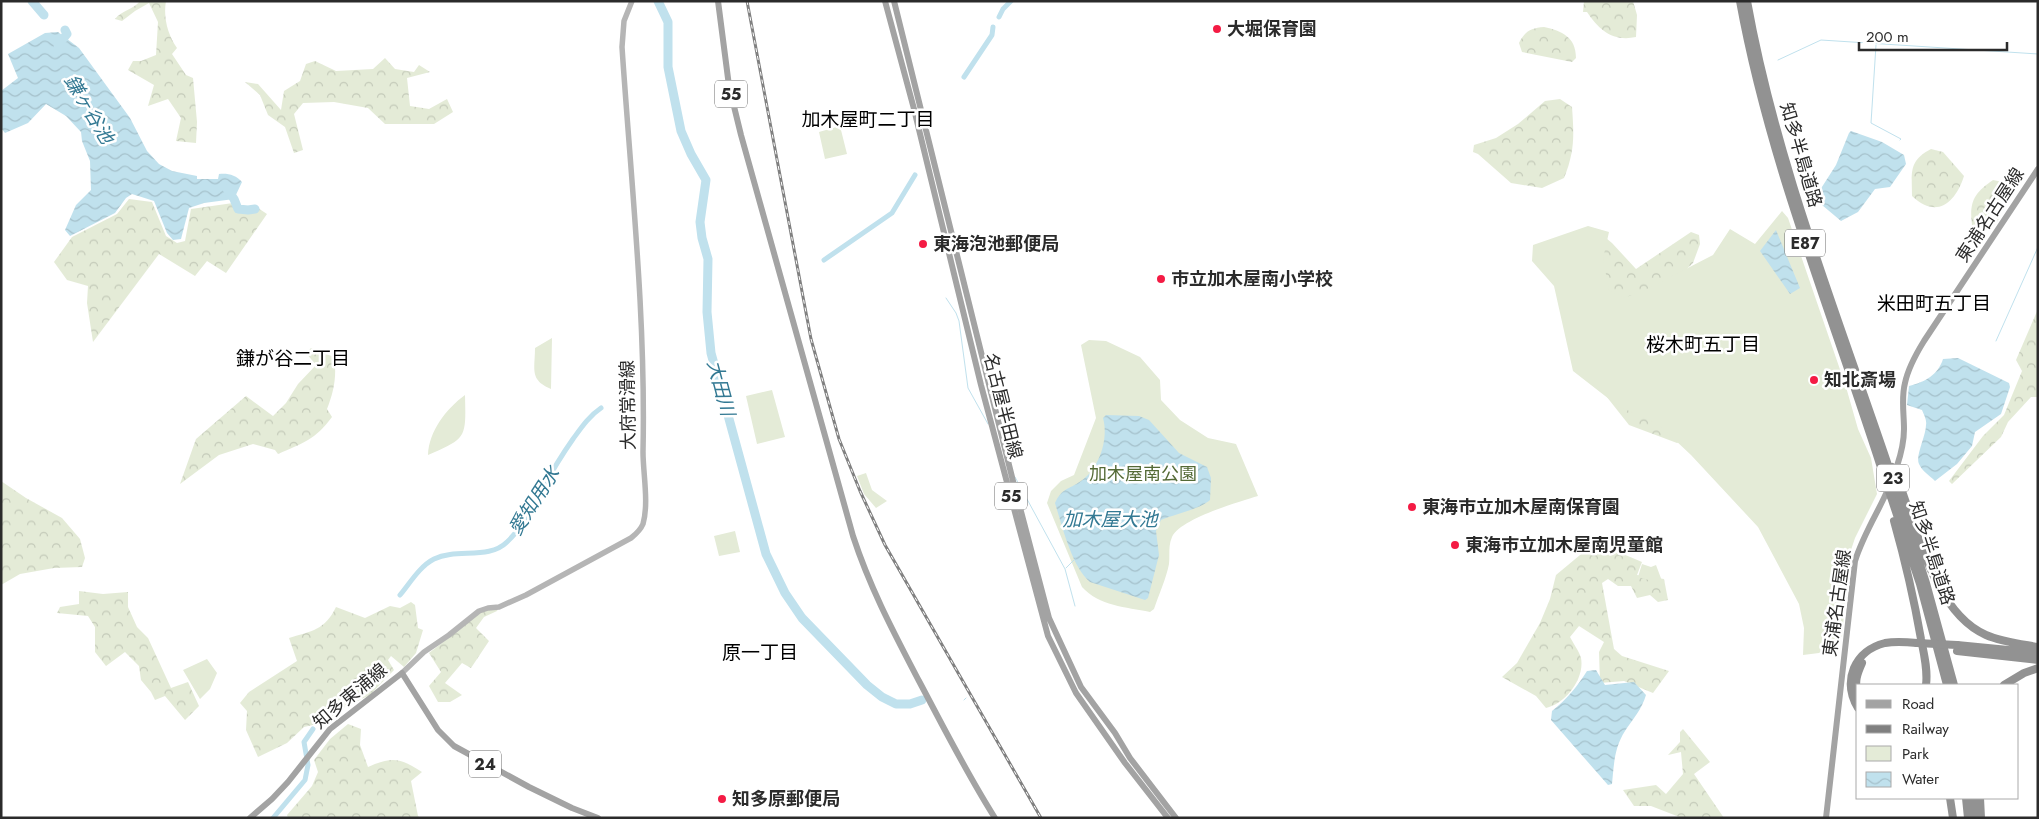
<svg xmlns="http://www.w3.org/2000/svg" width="2039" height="819" viewBox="0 0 2039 819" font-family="Jost,'Noto Sans JP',sans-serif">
<defs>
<pattern id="forest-crowns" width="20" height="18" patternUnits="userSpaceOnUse" patternTransform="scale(1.25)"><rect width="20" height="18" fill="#e4ebd7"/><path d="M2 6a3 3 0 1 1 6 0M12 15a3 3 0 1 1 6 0" fill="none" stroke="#c4cab9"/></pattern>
<pattern id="water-waves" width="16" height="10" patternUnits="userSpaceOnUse" patternTransform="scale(1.25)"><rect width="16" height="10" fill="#c0e1ed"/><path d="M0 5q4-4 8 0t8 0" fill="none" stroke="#a5c1cb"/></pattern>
</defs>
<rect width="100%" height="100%" fill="#fff"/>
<!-- forest -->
<path fill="url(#forest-crowns)" d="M140,1H166C163,18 168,35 177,48L172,54L186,75L193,78L197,122L196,143L176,141L181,118L168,99L148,106L154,85L128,70L133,61H141L156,55L158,22L149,3L135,11L122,21L115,19C122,10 133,10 140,1Z
M1584,1H1633L1637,15L1636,37C1613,42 1599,30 1587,12H1583Z
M1544,27C1562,31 1576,37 1576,58L1572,62L1522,52L1519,43C1525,31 1531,28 1544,27Z
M385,58L395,69L414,72L419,65L430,72L407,78L410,106L429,109L447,99L453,112L434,124H385L368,108L334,102L303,103L294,114L303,150L294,153L285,127L268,115L260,95L245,82L258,84L281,110L284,91L300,81L306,64L315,61L336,71L373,69Z
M1560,99L1572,107C1574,135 1575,151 1564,178L1542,188L1511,183L1478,154L1473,152L1474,145L1496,138L1518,124L1545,101Z
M1931,149L1943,152L1964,176C1955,204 1936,219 1912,196C1912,173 1908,161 1931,149Z
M1993,180L2003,182C2007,201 2001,242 1972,225C1969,202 1974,193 1993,180Z
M129,199L152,202L166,236L177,243L185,241L191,209L240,202V212H255L258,208L267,214L226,273L207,261L195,276L159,254L93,342L87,303L88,286L67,280L54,262L72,237L117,214Z
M1691,232L1699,235L1700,244L1693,263L1629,325L1690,439L1677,443L1629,425L1595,382L1601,234L1612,243L1636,269Z
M2038,309V397H2031L2008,422L2001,437L1952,484L1949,481L1983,436L2004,415L2022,371L2016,360Z
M311,348L334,357C337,376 334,391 327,409L332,417C315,440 303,443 278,454L275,450L253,444L219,455L180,484L196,439L246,396L273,416L286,403L298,384L316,365L306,353Z
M1,481L26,498L62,518L80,539L85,558L82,567L54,568L20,574L1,585Z
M1604,535L1620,542L1616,551L1642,562L1637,575L1664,579L1668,600L1658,602L1650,595L1637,598L1631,586H1618L1608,579L1602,583L1614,649L1622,656L1669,671L1653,693L1624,681L1600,683L1599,652L1604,642L1579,626L1570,637C1573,643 1579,651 1581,658C1585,679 1565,704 1546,708L1536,696L1502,677L1517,663L1540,623L1550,599L1556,575Z
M79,591L103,594L128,592V607L137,627L148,638L171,688L188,682L199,706L185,720L165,696L155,700L151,692L141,680L139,666L125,652L106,666L95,652V627L88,616L57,613L60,607L79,604Z
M411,602L415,605L418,628L423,630L416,653L404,667L391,656L388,660L394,670L370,695L341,709L326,722L304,727L287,743L258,757L246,730L247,711L240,703L249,692L297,661L289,638C312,631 325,630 336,607L365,618L390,606L400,608Z
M490,609H498L497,611L484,617L476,628L489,641L471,668L462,663L445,683L462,695L450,702H438L429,686L441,672L429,653L480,613Z
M348,724L361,729L360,745L368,767C393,756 400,758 422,772L411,781L418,816L420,818H288L287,815L312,786L318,772L314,760L330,739Z
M1683,729L1710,762L1694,774L1724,818H1682L1651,806H1634L1623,790L1656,785L1666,794L1683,774L1681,752L1668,755L1680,742V732Z"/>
<!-- green -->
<path fill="#e4ebd7" d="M840,126L847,154L825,159L819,132Z
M1782,211L1788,218L1846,387L1858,429L1871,458L1877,494L1855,538L1849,556L1842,637L1819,653L1803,655L1804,628L1799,604L1758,527L1691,455L1658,424L1618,406L1573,371L1554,286L1532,261L1533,245L1588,226L1609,232L1603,259L1609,290L1624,298L1647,289L1713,255L1730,229L1755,244Z
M552,338L551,389C529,380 535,369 535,348Z
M1089,340L1106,341L1140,357L1160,380L1161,400L1180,420L1208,438L1236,444L1258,496C1238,502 1180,519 1172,537C1168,546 1170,555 1169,564C1166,579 1159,594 1154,609L1150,612C1126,607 1099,606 1082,587L1047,503L1051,491L1061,481L1074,475L1096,418L1081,345Z
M772,390L785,437L757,444L746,396Z
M465,395C466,438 467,438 428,455C429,431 446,409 465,395Z
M866,473L872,490L887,501L876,508L864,494L857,476Z
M735,531L740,552L719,556L714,536Z
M1642,564L1651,567L1656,565L1662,581L1656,582L1638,577Z
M207,659L217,673L210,689L200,699L183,670Z"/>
<!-- water -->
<path fill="url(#water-waves)" d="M58,32L79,48L130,118L147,151L159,164L172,171L197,176V179H218L219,174C228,173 236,175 242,182L234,199L204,203L189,208L181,239L173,240L167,233L154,201L132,194L126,198L115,213L70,236L65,230L76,205L91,190L90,161L82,141L81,132L66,116L46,104L28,123L5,133L1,128V91L18,78L8,54L45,33Z
M1851,131L1882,142L1904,155L1906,164L1890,187L1875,189L1858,212L1841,221L1822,205L1820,190L1836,165L1849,133Z
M1776,230L1800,288L1790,294L1760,251Z
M1958,358L2009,383L2010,387L2001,414L1975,432L1972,446L1957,464L1935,481C1930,476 1922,471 1919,464C1915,456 1926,436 1926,425C1927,420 1924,415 1922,410L1907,405L1909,386C1925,382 1938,375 1943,359Z
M1106,415L1139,416L1149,420L1179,453L1207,467L1211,478L1210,500C1200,509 1175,514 1161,520L1156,531L1159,555L1148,598L1145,600L1090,582C1072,567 1062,526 1055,503C1062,488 1068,490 1081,481C1099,469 1109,439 1103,418Z
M1596,670L1605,685L1634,682L1646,695C1642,709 1633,719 1625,731C1614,748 1614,765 1612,784L1608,785L1551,720L1552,711C1567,699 1577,687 1587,671Z"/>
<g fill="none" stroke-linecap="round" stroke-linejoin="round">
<!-- stream -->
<path stroke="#c0e1ed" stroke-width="1" d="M1876,45L1871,123L1901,139L1900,140
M1778,60L1821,40L2038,54
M946,298L956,313L959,321L968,388L988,424
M1996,341L2038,247
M1015,477L1065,569L1075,606
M1066,568L1075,559
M922,700H924
M964,700L966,698"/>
<!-- canal -->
<path stroke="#c0e1ed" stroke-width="5" d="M999,17L1003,9L1011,1
M964,77L992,35L993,27
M824,260L892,213L915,175
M400,595C410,583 420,566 434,559C457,548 489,560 507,542C522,528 531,509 541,491C551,473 561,456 573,439C581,428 589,416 601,408
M273,818L305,780L308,765L304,742L313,729"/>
<!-- river -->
<path stroke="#c0e1ed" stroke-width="9" d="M32,1L44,15
M658,1L668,22V67L681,131L691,154L706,180L700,222L702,238L708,259L707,312L711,353L766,554L785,593L802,618L867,685L882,697L896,704H910L922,700
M58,45L67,34L65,30
M227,189L234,199L238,209L248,210L255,209"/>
<!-- secondary -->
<path stroke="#b5b5b5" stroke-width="5.5" d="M402,673L424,652L449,635L479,611L488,608L499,607L526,595L631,538C636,534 640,531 643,524C649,503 643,473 643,452C646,317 631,182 622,47L624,21L632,1"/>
<!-- primary -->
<path stroke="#a3a3a3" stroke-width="6" d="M718,1L729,86L741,135L853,536C870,588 894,633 919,681C944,728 967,774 995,818
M885,1L914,109L981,385L1048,636L1076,693L1125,763L1168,818
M894,1L1013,481L1049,618L1081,687L1115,733L1130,758L1176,818
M250,818L272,799L288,782L330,729L402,673L438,730L454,746L529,787L572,808L598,818
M1826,818L1855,561C1866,526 1887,500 1897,466C1901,454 1904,442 1904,429C1904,413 1901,398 1905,383C1908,368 1916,354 1924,341L2038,169"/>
<!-- highway -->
<path stroke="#929292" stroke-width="8" d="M1740,1C1770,166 1835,321 1885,480
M1747,1C1776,163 1838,316 1890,471
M1899,483C1917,530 1935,613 1986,635C2002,642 2021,644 2038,647
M1895,487L1926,583L1954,685
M1891,497L1920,584L1947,685
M1894,521C1905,560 1914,599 1921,639C1924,654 1928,670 1926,685
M1957,645L2038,653
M1957,651L2038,660
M2004,685L2024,673L2038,668
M1858,695C1854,682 1857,674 1862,663
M1858,708C1842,681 1854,651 1885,643C1896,641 1907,642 1917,643
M1950,798L1953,818
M1966,798L1968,818
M1973,798L1975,818
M1980,798L1981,818"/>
<defs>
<path id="rail" d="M747,1L811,339L839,439L860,491L885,545L1041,818"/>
</defs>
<!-- rail casing -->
<use href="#rail" stroke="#808080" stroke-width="3"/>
<!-- rail -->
<use href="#rail" stroke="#fff" stroke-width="1" stroke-dasharray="4" stroke-linecap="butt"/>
<!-- highway-bridge -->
<path stroke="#929292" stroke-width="8" d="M1892,467L1899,483
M1885,480L1891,497
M1917,643L1957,645"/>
</g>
<!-- markers -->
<g fill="#f41b44" stroke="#fff" stroke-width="2">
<circle cx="1217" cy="29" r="5"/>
<circle cx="923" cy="244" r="5"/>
<circle cx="1161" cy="279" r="5"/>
<circle cx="1814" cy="380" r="5"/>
<circle cx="1412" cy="507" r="5"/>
<circle cx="1455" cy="545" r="5"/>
<circle cx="722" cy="799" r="5"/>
</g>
<g text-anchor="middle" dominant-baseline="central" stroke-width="5" stroke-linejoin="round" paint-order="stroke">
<!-- shield labels -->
<g fill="#fff" stroke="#6b6b6b" stroke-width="1">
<rect x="715" y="80.5" width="32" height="27" rx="4"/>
<rect x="1785" y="229.5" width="40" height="27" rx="4"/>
<rect x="1877" y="464.5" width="32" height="27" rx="4"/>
<rect x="995" y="482.5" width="32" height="27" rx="4"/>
<rect x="469" y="750.5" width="32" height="27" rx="4"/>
</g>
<g font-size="16" font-weight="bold" fill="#2b2b2b">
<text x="731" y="94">55</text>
<text x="1805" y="243">E87</text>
<text x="1893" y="478">23</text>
<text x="1011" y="496">55</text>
<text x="485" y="764">24</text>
</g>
<!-- poi labels -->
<g font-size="18" font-weight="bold" fill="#2b2b2b" stroke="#fff" text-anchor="start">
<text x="1227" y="29">大堀保育園</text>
<text x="933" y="244">東海泡池郵便局</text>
<text x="1171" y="279">市立加木屋南小学校</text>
<text x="1824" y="380">知北斎場</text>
<text x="1422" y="507">東海市立加木屋南保育園</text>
<text x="1465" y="545">東海市立加木屋南児童館</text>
<text x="732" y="799">知多原郵便局</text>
</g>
<!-- street labels -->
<g font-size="18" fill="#2b2b2b" stroke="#fff">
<text transform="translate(1801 155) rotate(74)">知多半島道路</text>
<text transform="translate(1990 215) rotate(-57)">東浦名古屋線</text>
<text transform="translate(628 405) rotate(-91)">大府常滑線</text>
<text transform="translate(1003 406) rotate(76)">名古屋半田線</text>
<text transform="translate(1932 553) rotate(72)">知多半島道路</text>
<text transform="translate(1837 603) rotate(-82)">東浦名古屋線</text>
<text transform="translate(350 696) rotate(-40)">知多東浦線</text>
</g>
<!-- park labels -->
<g font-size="18" fill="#546a36" stroke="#fff">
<text x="1143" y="474">加木屋南公園</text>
</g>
<!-- water labels -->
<g font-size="19" font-style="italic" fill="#337993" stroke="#fff">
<text transform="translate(89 109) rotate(59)">鎌ヶ谷池</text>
<text transform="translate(721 388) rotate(75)">大田川</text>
<text transform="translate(534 501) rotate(-57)">愛知用水</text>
<text x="1110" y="519">加木屋大池</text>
</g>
<!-- neighbourhood labels -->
<g font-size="19" fill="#000" stroke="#fff">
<text x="868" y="119">加木屋町二丁目</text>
<text x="1934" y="303">米田町五丁目</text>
<text x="1703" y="344">桜木町五丁目</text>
<text x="293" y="358">鎌が谷二丁目</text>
<text x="760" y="652">原一丁目</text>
</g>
</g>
<!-- border -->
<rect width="2039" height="819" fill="none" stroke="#2b2b2b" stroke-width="5"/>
<!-- legend -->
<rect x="1856" y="684" width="162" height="115" fill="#ffffff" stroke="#aaaaaa"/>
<rect x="1866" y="700" width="25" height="8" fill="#a3a3a3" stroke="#aaaaaa"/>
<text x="1902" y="709" font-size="15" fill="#2b2b2b">Road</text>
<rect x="1866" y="725" width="25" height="8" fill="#808080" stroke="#aaaaaa"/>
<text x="1902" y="734" font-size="15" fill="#2b2b2b">Railway</text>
<rect x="1866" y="746" width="25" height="15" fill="#e4ebd7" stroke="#aaaaaa"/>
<text x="1902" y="759" font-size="15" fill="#2b2b2b">Park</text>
<rect x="1866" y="772" width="25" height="15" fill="url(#water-waves)" stroke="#aaaaaa"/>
<text x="1902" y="784" font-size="15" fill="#2b2b2b">Water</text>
<!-- scale -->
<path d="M1859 42v8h148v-8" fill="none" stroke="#2b2b2b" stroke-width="2.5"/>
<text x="1866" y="42" font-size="15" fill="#2b2b2b" stroke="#ffffff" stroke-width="4" paint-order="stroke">200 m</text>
</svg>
